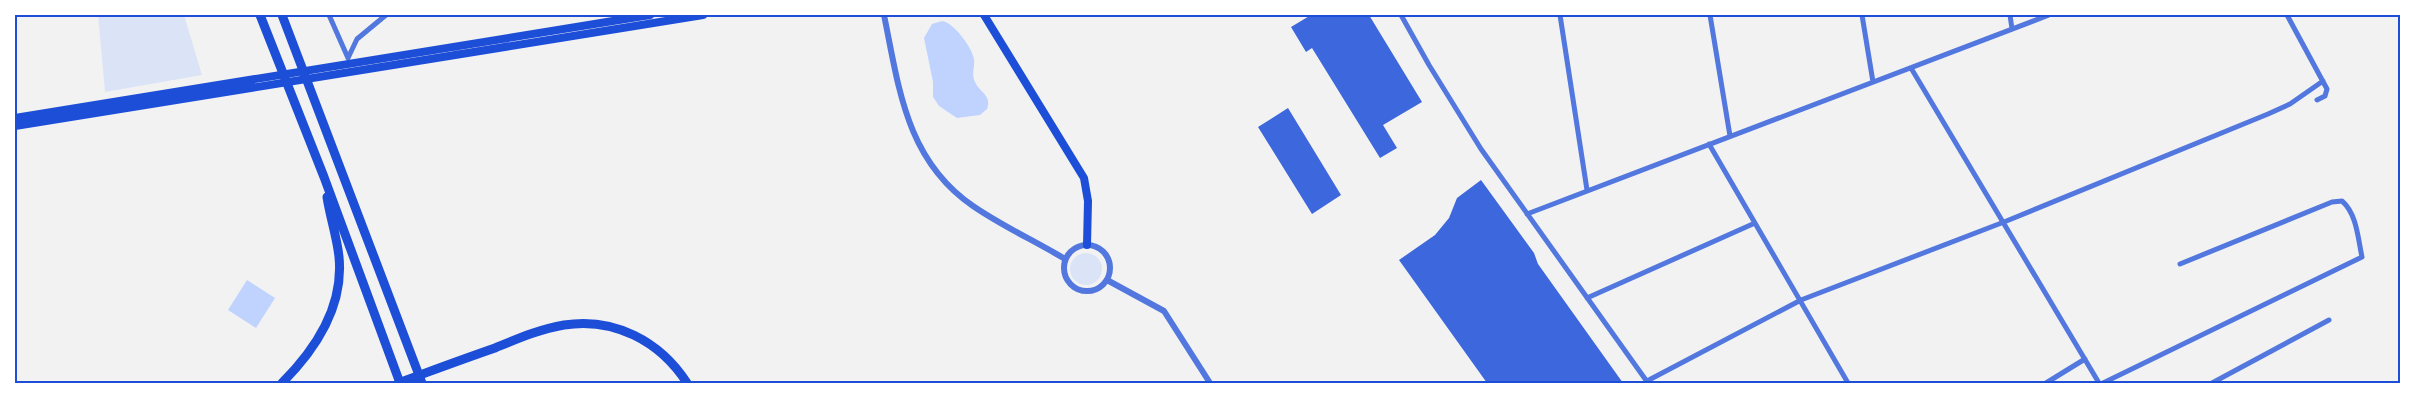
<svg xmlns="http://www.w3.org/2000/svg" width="2415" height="398" viewBox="0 0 2415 398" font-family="Ubuntu,sans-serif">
<rect width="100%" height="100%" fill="#f2f2f2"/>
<!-- green -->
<path fill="#dbe4f7" d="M98,15H184L202,75L105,92Z
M1070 269a16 16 0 1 1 32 0a16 16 0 1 1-32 0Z"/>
<!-- water -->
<path fill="#bfd3fe" d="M942,21C953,22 972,47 974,59C975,67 971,74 975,82C980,93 992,95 987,109L980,115L957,118L939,106L933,97V82L924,38L932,24Z
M247,280L275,298L256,328L228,310Z"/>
<!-- building -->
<path fill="#3d67dc" d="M1311,15H1369L1422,102L1383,125L1397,148L1380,158L1312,48L1306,52L1291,27Z
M1288,108L1341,195L1312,214L1258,127Z
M1481,180L1534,253L1538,264L1623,383H1487L1399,260L1435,235L1449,218L1457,198Z"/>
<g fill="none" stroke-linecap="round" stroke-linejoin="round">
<!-- minor -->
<path stroke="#5277de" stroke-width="5" d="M329,15L348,58
M1401,15L1429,65L1481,149L1648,383
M1560,15L1587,190
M1710,15L1730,136
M1862,15L1873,82
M2010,15L2012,29
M2287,15L2327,89L2325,96L2317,100
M348,58L357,39L386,15
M1911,68L2099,383
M1709,144L1848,383
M1527,214L2049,15
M1587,298L1755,223
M1647,381L1801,300L2004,222L2268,114L2290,104L2323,81
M2046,383L2085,359
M2103,383L2362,257C2358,239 2357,214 2342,201L2332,202L2180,264
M2212,383L2329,320"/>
<!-- tertiary -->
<path stroke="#5277de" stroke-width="6" d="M884,15C899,88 906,160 973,206C1002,226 1035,241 1065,259
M1064 268a23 23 0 1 1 46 0a23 23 0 1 1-46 0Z
M1107,280L1164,311L1210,383"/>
<!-- trunk -->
<path stroke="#1d4ed8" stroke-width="8" d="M984,15L1084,178L1088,201L1087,245
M15,118L650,15
M15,126L703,15"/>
<!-- motorway -->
<path stroke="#1d4ed8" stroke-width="9" d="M260,15L324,177L400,383
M282,15L422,383
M282,383C316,349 344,307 339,257C337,237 330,217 327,197
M398,383C431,371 463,359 495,348C517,339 540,329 564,325C614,317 660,341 687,383"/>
</g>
<!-- border -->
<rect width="2415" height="398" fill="none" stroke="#ffffff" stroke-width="32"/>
<rect x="16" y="16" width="2383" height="366" fill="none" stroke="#1d4ed8" stroke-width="2"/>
</svg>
